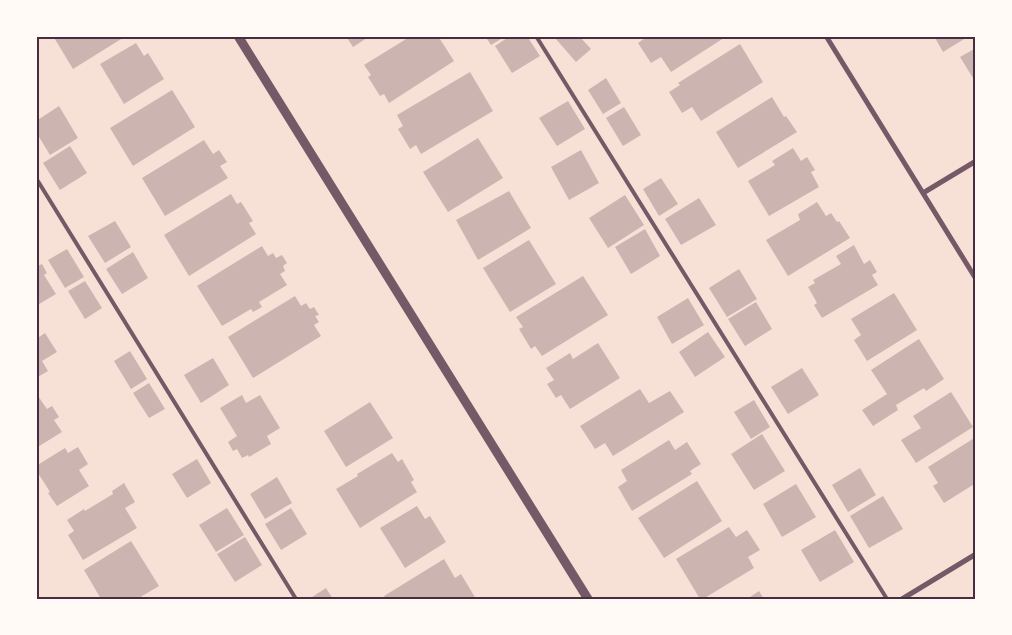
<svg xmlns="http://www.w3.org/2000/svg" width="1012" height="635" viewBox="0 0 1012 635" font-family="Quicksand,sans-serif">
<rect width="100%" height="100%" fill="#f7e1d7"/>
<!-- building -->
<path fill="#ccb4b1" d="M53,36H126L73,69Z
M346,36H370L353,47Z
M411,36H438L454,61L389,103L384,94L380,96L368,77L371,75L364,65Z
M485,36H506L491,45Z
M510,36H527L540,56L512,73L495,46Z
M557,36H579L591,49L576,62L555,38Z
M648,36H727L671,72L661,57L651,63L638,43Z
M934,36H969L943,52Z
M136,43L144,56L148,53L164,79L124,104L100,64Z
M740,44L763,82L701,121L692,107L682,113L669,92L680,85L678,83Z
M976,48V83L960,57Z
M470,72L493,111L421,154L416,145L410,149L398,129L403,126L397,115Z
M606,78L621,103L603,114L588,90Z
M172,90L195,127L133,166L110,128Z
M772,97L784,117L786,116L797,132L738,168L716,132Z
M568,101L585,129L557,146L539,118Z
M59,106L78,138L50,155L36,132V121Z
M624,107L641,135L623,146L606,118Z
M478,138L503,178L448,212L423,172Z
M204,140L213,154L219,150L227,162L220,166L228,178L165,216L142,178Z
M70,146L87,173L60,190L43,163Z
M793,148L801,161L807,157L815,170L811,172L819,187L769,216L748,181L775,165L772,161Z
M581,150L599,183L569,200L551,167Z
M661,178L678,204L659,216L643,189Z
M509,191L531,228L478,260L456,220Z
M231,194L237,204L241,202L253,221L249,223L256,234L189,276L164,235Z
M625,195L644,225L608,248L589,218Z
M699,198L716,225L681,245L665,219Z
M817,202L826,216L831,213L837,222L839,221L850,238L788,276L766,240L800,220L798,214Z
M115,221L131,247L105,263L88,236Z
M645,229L660,256L631,274L615,247Z
M529,240L556,284L510,312L483,268Z
M854,245L864,264L870,260L877,272L872,275L878,285L822,318L814,305L817,303L808,287L815,283L813,280L841,264L836,256Z
M262,246L268,256L273,253L276,258L282,255L287,263L283,266L285,271L280,274L287,285L259,302L262,307L253,312L251,309L222,326L197,286Z
M67,249L84,277L65,288L48,260Z
M133,252L148,278L122,294L106,269Z
M36,263L38,266L42,264L47,273L44,275L56,294L36,306Z
M739,269L757,299L727,317L709,288Z
M583,276L608,315L542,356L535,346L531,349L519,329L523,327L516,317Z
M85,281L102,308L85,319L68,291Z
M894,293L917,330L867,361L854,340L861,335L851,319Z
M295,296L301,306L306,303L310,309L314,307L319,315L315,316L319,322L314,325L321,336L253,378L228,337Z
M688,298L704,325L672,344L657,317Z
M756,302L772,329L745,346L728,319Z
M708,332L725,357L695,377L679,352Z
M45,333L57,352L42,361L48,371L36,378V339Z
M919,339L944,379L926,391L924,388L896,405L898,410L873,426L862,410L887,394L871,370Z
M598,343L620,378L570,409L561,395L556,398L547,384L554,380L546,368L570,353L573,359Z
M130,351L147,379L131,389L114,361Z
M213,358L229,385L201,403L184,375Z
M802,368L819,395L788,414L771,387Z
M149,383L165,409L149,418L133,393Z
M640,389L649,403L670,391L684,412L613,456L605,443L595,449L580,426Z
M951,392L973,427L916,463L901,440L921,428L913,416Z
M242,395L246,403L260,395L280,428L267,436L271,444L249,457L248,455L242,458L237,449L233,451L228,442L237,436L220,408Z
M38,396L47,409L52,406L59,417L54,420L62,432L36,448V397Z
M754,400L770,427L751,439L734,412Z
M370,402L393,438L346,467L324,431Z
M762,434L785,471L754,490L731,454Z
M976,437V483L944,503L933,486L938,483L928,467Z
M669,440L675,450L687,442L701,464L690,471L692,474L632,511L618,487L627,481L621,470Z
M78,447L88,464L79,470L89,486L57,506L48,493L50,492L36,470V466L65,448L68,453Z
M392,453L398,462L402,459L414,480L411,482L417,492L360,528L336,489L358,476L357,474Z
M197,459L211,483L187,498L172,474Z
M860,468L876,495L848,512L832,485Z
M277,477L292,503L265,519L250,494Z
M697,481L722,521L664,558L638,518Z
M124,483L135,502L125,508L137,528L83,560L68,535L74,531L67,520L84,509L85,511L113,494L112,491Z
M796,484L816,517L782,537L763,504Z
M883,496L903,529L869,548L850,516Z
M417,506L425,519L430,516L446,542L405,568L380,528Z
M227,508L244,535L216,552L199,525Z
M291,508L307,534L281,550L265,524Z
M729,527L736,537L747,530L760,550L748,557L754,568L703,599H700L676,559Z
M835,530L854,562L820,582L801,550Z
M245,537L262,565L235,582L217,554Z
M131,541L159,586L137,599H109L108,598L101,599L84,570Z
M444,559L455,578L461,574L476,599H386L384,596Z
M326,588L333,599H309Z
M759,591L764,599H747Z"/>
<g fill="none" stroke-linecap="round" stroke-linejoin="round">
<!-- path -->
<path stroke="#4a2c40" stroke-width="3" d="M975,207L976,206"/>
<!-- service -->
<path stroke="#755966" stroke-width="4" d="M536,36L887,599
M36,178L296,599"/>
<!-- minor -->
<path stroke="#755966" stroke-width="5" d="M826,36L976,279
M923,193L976,161
M902,599L976,554"/>
<!-- tertiary -->
<path stroke="#755966" stroke-width="9" d="M238,36L588,599"/>
</g>
<!-- border -->
<rect width="1012" height="635" fill="none" stroke="#fffaf5" stroke-width="75"/>
<rect x="38" y="38" width="936" height="560" fill="none" stroke="#4a2c40" stroke-width="2"/>
</svg>
